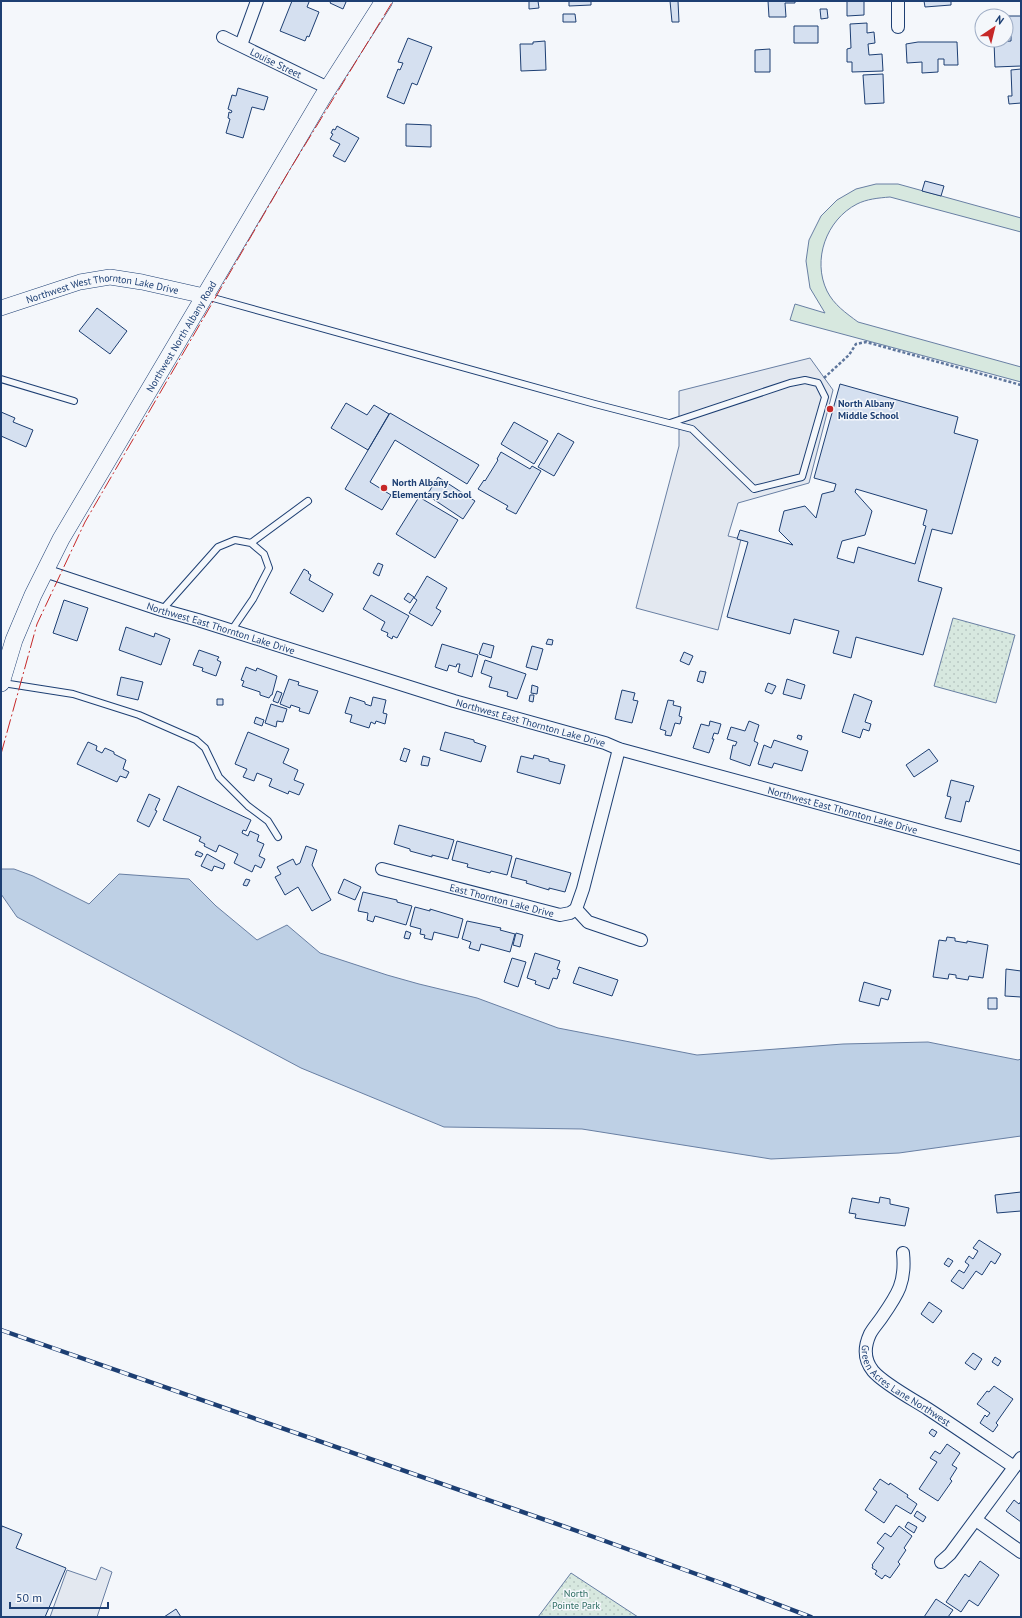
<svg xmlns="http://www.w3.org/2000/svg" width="1022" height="1618" viewBox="0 0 1022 1618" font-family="'PT Sans',sans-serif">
<defs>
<pattern id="park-dots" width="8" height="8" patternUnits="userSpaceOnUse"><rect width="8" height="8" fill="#d7e8df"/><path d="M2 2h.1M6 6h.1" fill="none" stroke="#b8c8c3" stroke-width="1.8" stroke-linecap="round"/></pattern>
</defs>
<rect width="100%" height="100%" fill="#f4f7fb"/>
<!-- grass -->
<path fill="#d7e8df" stroke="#687fa3" d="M876,184H898L1021,218V232L890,197C878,198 867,199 857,204C826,220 812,260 827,291C834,305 846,313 858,322L1021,367V382L790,320L795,304L825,313L810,288L806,261L809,240L821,216L837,200L856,189Z"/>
<!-- park -->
<path fill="url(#park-dots)" stroke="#687fa3" d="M953,618L1015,635L996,703L934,686Z
M571,1573L638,1617H538Z"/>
<!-- parking -->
<path fill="#e3e8f0" stroke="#687fa3" d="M810,358L833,390L809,483L738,503L728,536L741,539L718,630L636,608L679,446V391Z
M101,1567L112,1572L97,1617H50L67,1570L96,1580Z"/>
<!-- water -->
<path fill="#bed0e5" stroke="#687fa3" d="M1,869H14L33,876L89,904L119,874L189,879L216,906L257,940L287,925L320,953L387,975L419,984L477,998L558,1028L697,1055L843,1044L928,1042L1018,1060L1021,1059V1136L899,1153L771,1159L582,1129L444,1127L301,1068L17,917L1,894Z"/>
<!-- building -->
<path fill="#d5e0f0" stroke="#1d3f73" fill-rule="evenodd" d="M292,1H308L309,2L307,7L319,12L309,37L307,36L305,41L280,31Z
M331,1H344L346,2L343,9L330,3Z
M529,1H538L539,8L529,9Z
M569,1H591V5L569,6Z
M670,1H678L679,22H672Z
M768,1H795V3H785L786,17H769Z
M847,1H864V15L847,16Z
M924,1H951V5L925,7Z
M820,9H827L828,18L821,19Z
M563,14H575L576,22H563Z
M1009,16H1021V66L995,67L994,42L1011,41V36H1006V28H1010Z
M867,23V33L874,32L875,43L868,44L869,55L882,54L883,71L852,72V62H847V49L851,48L850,24Z
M794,26H818V43H794Z
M408,38L432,47L417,85L412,83L404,104L387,97L398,69L400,70L403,63L398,62Z
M545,41L546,70L521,71L520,44H533V42Z
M918,42H957L958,65H944V59H938V72L922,73V62L907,63L906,44Z
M770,49V72H755V50Z
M1021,69V103L1009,104L1008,96H1012L1011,70Z
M883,74L884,103L865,104L863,75Z
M238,88L268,97L264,110L252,107L243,138L226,133L230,119L228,118L229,112L231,113L232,111L228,109L232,95L236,96Z
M406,124L431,125V147L406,146Z
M337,126L359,138L345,162L333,156L340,144L330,139L333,134L331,133L333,129L335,130Z
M925,181L944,186L941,196L922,191Z
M97,308L127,331L110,354L79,331Z
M840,384L958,417L954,433L978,440L952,534L932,529L918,581L942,588L923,655L856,637L851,658L833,653L839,631L794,619L790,634L727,617L748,542L737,539L740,530L793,545L779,531L784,511L805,506L816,518L822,494L834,491L836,484L814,478ZM856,489L927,510L923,525L926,526L915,564L858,547L854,563L837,558L842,541L865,535L872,511L855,492Z
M346,403L367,415L374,405L389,414L368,450L331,428Z
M1,412L15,418L13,422L33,430L26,447L1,436Z
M390,413L479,465L467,484L395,440L370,482L391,495L382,510L345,489Z
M514,422L548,441L534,464L501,444Z
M558,433L574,442L554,476L538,467Z
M501,452L530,469L532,466L541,471L516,514L506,509L508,506L478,489L484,480L485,481L498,460L497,459Z
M438,477L475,501L463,519L427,495Z
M419,497L458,520L435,558L396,534Z
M378,563L383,565L379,576L373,573Z
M304,569L309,572L308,573L311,575L309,580L333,594L323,612L290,593Z
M427,576L447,588L436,608L441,611L432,626L409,613L417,600L414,598Z
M408,593L414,597L410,603L404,599Z
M371,595L409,616L397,638L393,636L392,639L387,636L388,633L381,630L385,622L363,609Z
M64,600L88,608L77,641L53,633Z
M126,627L154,637L155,633L170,639L161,665L119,650Z
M548,639L553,640L552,645L546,644Z
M483,643L494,646L491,658L479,654Z
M442,644L478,655L472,677L458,672L460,664H457L456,667L449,665L447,671L435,667Z
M532,646L543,649L537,670L526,667Z
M199,650L219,657L217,660L221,662L216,676L202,671L203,668L193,665Z
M684,652L693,656L689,665L680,661Z
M485,660L526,674L517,699L507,696L508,692L489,687L492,677L481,673Z
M246,667L256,671L257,668L277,676L272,695H271L269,698L260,695V692L242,686L244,681L241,680Z
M700,671L706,672L703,683L697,681Z
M121,677L143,682L138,700L117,695Z
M289,679L299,682L298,685L318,691L309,714L299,711L300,708L291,705L290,708L280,704Z
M787,679L805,685L801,699L783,694Z
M768,683L776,686L772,694L765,691Z
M532,685L538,687L537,694L531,693Z
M622,690L635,693L633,700L638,701L632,723L615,719Z
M277,691L282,693L278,703L273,701Z
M854,694L872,701L865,722L871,724L869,731L863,729L860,738L842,732Z
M530,695H534L533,702L529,701Z
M350,697L365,702V704L371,706L373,697L386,700L383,713L387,714L385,724L376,721L375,724L371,722L369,728L350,722L352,715L345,713Z
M217,699H223V705H217Z
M668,700L674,701L673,705L681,707L679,716L682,717L680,724L675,723L671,736L665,735L666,731L660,729Z
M271,704L287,709L283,722L277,721L276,727L265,723Z
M256,717L264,720L262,726L254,723Z
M710,721L721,724L718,734L714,733L712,739H714L709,753L693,748L701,724L709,726Z
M749,721L759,725L754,741L758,743L750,766L730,759L733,745L735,746L737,742L727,739L731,727L745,731Z
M248,732L289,749L283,763L298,770L294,780L304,784L299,795L289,791L288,794L269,786L272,779L257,773L254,781L243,777L247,769L235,764Z
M445,732L474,740V742L486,746L481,762L440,750Z
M798,735L802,736L801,740L797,738Z
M774,740L808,751L802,771L774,763L772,768L758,764L764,745L771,748Z
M88,742L97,746L96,750L102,753L105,748L114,752V754L126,760L123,769L129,772L126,778L120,776L117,782L77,764Z
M404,748L410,750L406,762L400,760Z
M929,749L938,761L914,777L906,765Z
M534,755L549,759V761L565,765L560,784L517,772L521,756L533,759Z
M423,756L430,758L428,766L421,765Z
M951,780L974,786L969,802L966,801L961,822L945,818L951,797L947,796Z
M178,786L251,820L246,831L243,830L242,833L248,836L250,831L259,835L257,841L264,844L259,856L265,859L261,868L255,865L252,872L234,863L238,854L219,845L216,852L204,846L205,844L199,841L201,837L163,820Z
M149,794L160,799L155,810L157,811L149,827L137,821Z
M399,825L454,840L448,859L432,855V857L410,851V849L394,844Z
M457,841L512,856L507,875L491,871L490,873L467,867L468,864L452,860Z
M306,846L317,850L312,865L331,900L312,911L298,887L285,895L275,877L281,874L277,867L293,859L296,865L300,863Z
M197,851L203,854L201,857L195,855Z
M207,854L225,864L223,869L214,866L212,871L201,866Z
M516,858L571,873L565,892L549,888V890L526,883L527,881L511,877Z
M246,879L250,880L247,886L243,885Z
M344,879L361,887L355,900L338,893Z
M363,892L397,900V902L412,906L406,925L375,916L373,922L367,920L368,913L358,911Z
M415,907L430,911V909L463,919L458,938L434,932L432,940L424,938L425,935L420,934L421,929L410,926Z
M467,921L501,928L500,930L515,934L510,952L481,944L479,951L469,948L471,942L462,939Z
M406,931L411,933L409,939L404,938Z
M516,933L523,935L520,947L513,945Z
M947,937L955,938V941L967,943V941L988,945L983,978L969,976L968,980L956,978V975L949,974L948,979L933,977L939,940L946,941Z
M535,953L560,961L557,969L560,970L557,979L553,978L549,989L535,984L536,981L527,978Z
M512,958L526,962L518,987L504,982Z
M579,967L618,980L612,996L573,983Z
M1006,969L1021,971V997L1005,996Z
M864,982L891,990L888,1000L881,998L879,1006L859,1001Z
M988,998H997V1009H988Z
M1021,1192V1211L997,1213L995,1195Z
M880,1197L890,1199V1204L909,1208L905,1226L855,1218L856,1214L849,1213L852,1198L879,1203Z
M979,1240L1001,1254L995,1264L991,1261L982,1275L976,1271L963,1289L951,1281L959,1270L964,1273L969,1265L965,1262L969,1256L973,1259L978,1251L973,1248Z
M948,1258L953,1261L949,1267L944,1264Z
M929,1302L942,1311L933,1323L921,1314Z
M973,1353L982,1359L975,1370L965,1363Z
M995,1357L1001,1361L998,1366L992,1362Z
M994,1386L1013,1399L996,1423L998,1425L993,1432L980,1423L985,1415L987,1417L990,1413L977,1404L987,1391L989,1392Z
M932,1429L937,1432L934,1437L929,1433Z
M947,1444L960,1453L952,1465L957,1468L950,1479L952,1481L938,1501L919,1489L937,1462L930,1458L935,1451L940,1454Z
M880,1479L889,1485L890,1483L908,1495L907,1497L917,1504L911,1514L896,1505L884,1523L865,1510L877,1492L873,1489Z
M1014,1500L1019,1504L1021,1501V1522L1006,1511Z
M917,1511L926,1517L923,1522L914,1516Z
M908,1522L917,1527L914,1533L905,1527Z
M2,1526L22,1534L16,1548L66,1568L45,1617H1V1530Z
M899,1526L912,1536L904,1548L906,1550L898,1562L900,1564L890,1578L885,1575L882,1579L875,1574L877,1571L872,1568L873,1566L872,1565L884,1548L877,1543L885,1533L891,1537Z
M980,1561L999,1575L978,1606L969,1600L961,1612L946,1602L965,1574L969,1577Z
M936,1599L953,1610L948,1617H924Z
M176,1609L181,1617H164Z"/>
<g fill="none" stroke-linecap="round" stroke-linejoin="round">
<defs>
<path id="service" d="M206,296L595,404L692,429L754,489L802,477L825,397L818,383L805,380L790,383L670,423
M1,379L74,401
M251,543L308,501
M162,610L218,547L235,540L251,543L264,554L269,568L253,599L231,631
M3,683L73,694L139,715L196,740L205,748L219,777L248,806L268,821L278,837"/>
<g id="minor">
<path d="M898,1V27"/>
<path id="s1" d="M223,37L328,88"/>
<path d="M241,45L257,1"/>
<path id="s2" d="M45,571L162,610L198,620L454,701L605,743L619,749L1021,858"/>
<path id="s3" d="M382,869L560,915L570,913L576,909L583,889L619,749"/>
<path d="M576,909L588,922L641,940"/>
<path id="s4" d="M903,1253C906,1282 898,1294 882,1317C878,1323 873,1328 870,1334C864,1347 864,1360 873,1371C884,1384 914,1400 928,1409C957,1428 986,1448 1014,1467"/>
<path d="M976,1520L1021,1552"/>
<path d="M941,1562L950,1554L1021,1458"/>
</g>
<g id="tertiary">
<path id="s5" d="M1,308L80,282L110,277L142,282L204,296"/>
</g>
<g id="secondary">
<path id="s6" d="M1,683L14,640L33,595L61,539L322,98L384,1"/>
</g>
</defs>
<!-- service casing -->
<use href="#service" stroke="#1d3f73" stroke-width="8"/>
<!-- minor casing -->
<use href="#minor" stroke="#1d3f73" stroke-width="14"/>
<!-- tertiary casing -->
<use href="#tertiary" stroke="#1d3f73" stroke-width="16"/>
<!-- secondary casing -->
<use href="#secondary" stroke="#1d3f73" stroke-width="18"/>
<!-- path -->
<path stroke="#5e769c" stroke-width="2.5" stroke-dasharray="3 2" stroke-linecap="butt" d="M824,378L849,355L856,344L866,342L1021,385"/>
<!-- service -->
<use href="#service" stroke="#f4f7fb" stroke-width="6"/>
<!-- minor -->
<use href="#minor" stroke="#f4f7fb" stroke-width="12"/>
<!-- tertiary -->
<use href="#tertiary" stroke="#f4f7fb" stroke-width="15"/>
<!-- secondary -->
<use href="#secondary" stroke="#f4f7fb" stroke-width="17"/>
<defs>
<path id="rail" d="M1,1330L580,1532L724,1584L811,1617"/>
</defs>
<!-- rail casing -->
<use href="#rail" stroke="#1d3f73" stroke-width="4.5"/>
<!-- rail -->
<use href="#rail" stroke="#f4f7fb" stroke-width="3" stroke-dasharray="9" stroke-linecap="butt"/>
<!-- power -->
<path stroke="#c62828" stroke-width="1" stroke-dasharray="14 3 2 3" stroke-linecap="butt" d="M1,754L37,624L85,522L289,171L393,1
M717,1617H718"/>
</g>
<!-- markers -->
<g fill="#c62828" stroke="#f4f7fb" stroke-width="1.5">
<circle cx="830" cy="409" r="4"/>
<circle cx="384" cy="488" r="4"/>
</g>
<g text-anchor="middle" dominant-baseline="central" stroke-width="3" stroke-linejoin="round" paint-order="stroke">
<!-- street labels -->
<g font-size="10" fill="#1d3f73" stroke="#f4f7fb">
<text stroke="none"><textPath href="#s1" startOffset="59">Louise Street</textPath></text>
<text stroke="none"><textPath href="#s5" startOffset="105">Northwest West Thornton Lake Drive</textPath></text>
<text stroke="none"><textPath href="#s6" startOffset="392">Northwest North Albany Road</textPath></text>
<text stroke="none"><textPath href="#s2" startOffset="185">Northwest East Thornton Lake Drive</textPath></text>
<text stroke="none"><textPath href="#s2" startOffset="509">Northwest East Thornton Lake Drive</textPath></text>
<text stroke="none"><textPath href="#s2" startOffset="833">Northwest East Thornton Lake Drive</textPath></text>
<text stroke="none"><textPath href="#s3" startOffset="124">East Thornton Lake Drive</textPath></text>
<text stroke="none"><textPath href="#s4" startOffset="162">Green Acres Lane Northwest</textPath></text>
</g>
<!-- poi labels -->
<g font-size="10" font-weight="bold" fill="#1d3f73" stroke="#f4f7fb" text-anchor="start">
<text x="838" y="403">North Albany<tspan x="838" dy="12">Middle School</tspan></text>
<text x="392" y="482">North Albany<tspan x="392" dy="12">Elementary School</tspan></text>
</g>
<!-- park labels -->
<g font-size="10" fill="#2c6c60" stroke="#f4f7fb">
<text x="576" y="1593">North<tspan x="576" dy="12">Pointe Park</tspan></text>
</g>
</g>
<!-- border -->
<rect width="1022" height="1618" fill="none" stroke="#1d3f73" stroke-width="4"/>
<!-- north arrow -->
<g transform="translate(994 28) rotate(35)"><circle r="19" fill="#f4f7fb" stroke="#9eadc5"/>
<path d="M0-3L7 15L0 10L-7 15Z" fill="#c62828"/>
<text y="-6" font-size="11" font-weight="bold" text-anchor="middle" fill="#1d3f73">N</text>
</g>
<!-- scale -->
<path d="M10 1602v6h98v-6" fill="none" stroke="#1d3f73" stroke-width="2"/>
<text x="16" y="1602" font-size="12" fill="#1d3f73" stroke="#f4f7fb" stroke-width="3" paint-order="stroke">50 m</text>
</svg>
